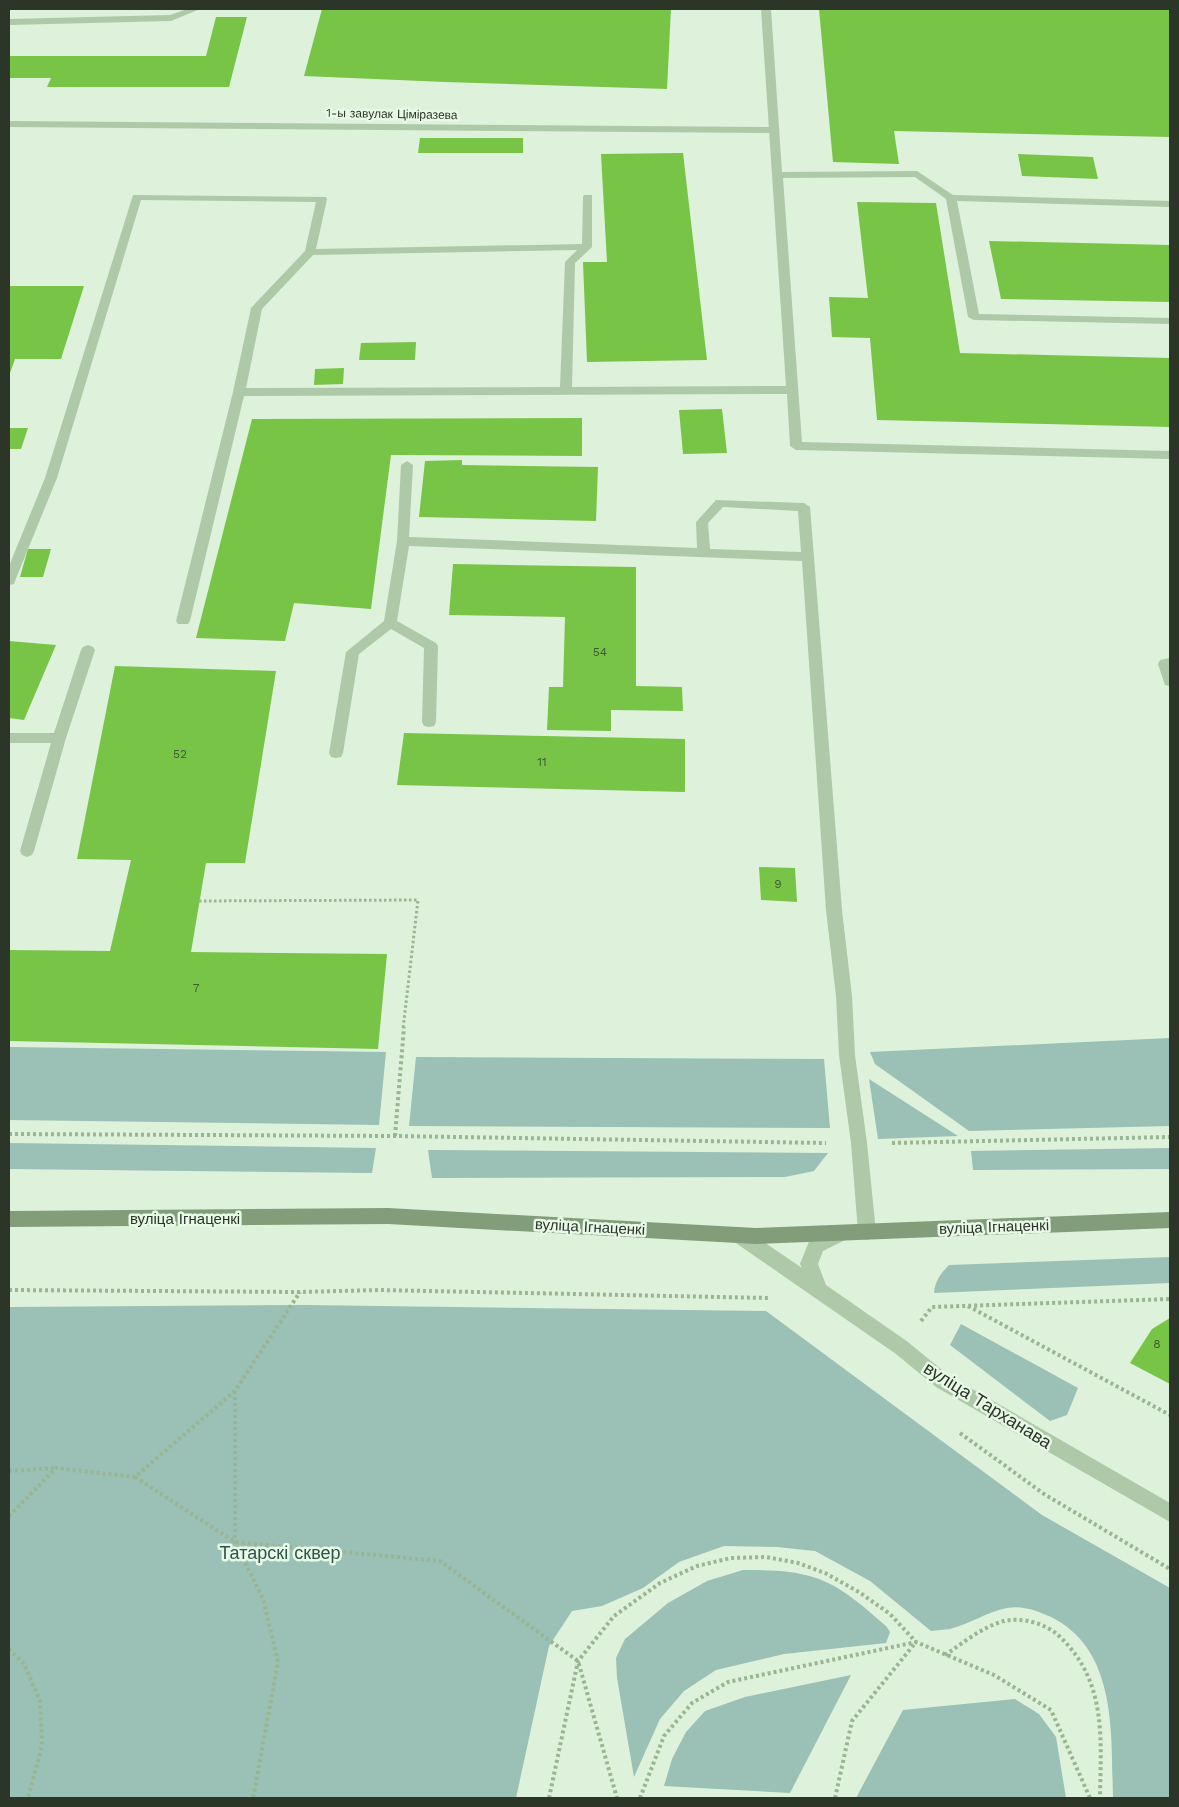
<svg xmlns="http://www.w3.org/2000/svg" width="1179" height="1807" viewBox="0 0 1179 1807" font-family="'Work Sans',sans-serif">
<rect width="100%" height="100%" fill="#def1db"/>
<!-- green -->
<path fill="#9bc0b5" d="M1170,1038V1126L969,1131L875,1064L870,1052Z
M9,1047L386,1052L379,1125L9,1120Z
M416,1057L824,1059L830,1128L409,1126Z
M869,1079L958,1136L878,1139Z
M9,1143L376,1148L372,1173L9,1169Z
M1170,1148V1169L973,1170L971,1151Z
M428,1150L828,1153L814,1171L785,1177L432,1178Z
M1170,1257V1283L934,1293C935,1281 941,1273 949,1265Z
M305,1305L766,1311L1042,1515L1170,1588V1798H1113C1111,1735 1118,1650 1051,1617C1037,1611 1023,1605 1007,1608C987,1612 969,1624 950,1629C944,1630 937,1630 931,1631L870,1581L815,1551L777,1547L724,1546L679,1562L643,1588L602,1606L572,1611L549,1646L516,1798H9V1307Z
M961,1324L1078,1388L1067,1415L1050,1421L950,1345Z
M743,1570C768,1570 793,1570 816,1578C843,1587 865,1608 886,1626L890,1632L886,1643L784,1654L716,1670L684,1691L660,1719L634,1777L617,1678L616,1658L625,1639L668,1603L707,1581Z
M851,1675L790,1793L664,1786L672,1759L686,1732L705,1711L745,1697Z
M1015,1699L1039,1714L1056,1737L1066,1798H856L903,1710Z"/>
<!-- building -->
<path fill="#77c447" d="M322,9H671L667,89L445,82L304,76Z
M819,9H1170V137L894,131L899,164L833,162Z
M216,17H247L229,87H47L51,78H9V56H206Z
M420,138H523V153H418Z
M683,153L707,360L587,362L583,262H607L601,154Z
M1018,154L1093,157L1098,179L1022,176Z
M857,202L936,203L960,353L1170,358V427L877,420L870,338L832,337L829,297L868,298Z
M989,241L1170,245V302L1001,299Z
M9,286H84L61,359H15L9,376Z
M416,342L415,360H359L361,343Z
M344,368L343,384L314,385L315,369Z
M722,409L727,453L683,454L679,410Z
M582,418V456L391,455L371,609L294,603L285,641L196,638L252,419Z
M9,428H28L21,449H9Z
M462,460V465L598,467L596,521L419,517L425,461Z
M28,549H51L43,577H20Z
M453,564L636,567V686L682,687L683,711L611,710V731L547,730L549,687H563L565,617L449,615Z
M9,641L56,645L24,720L9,718Z
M115,666L276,671L245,863H206L191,952L387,954L378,1049L9,1041V950L110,951L131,860L77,859Z
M404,733L685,739V792L397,785Z
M759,867L795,868L797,902L761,900Z
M1170,1318V1384L1130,1363L1152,1329Z"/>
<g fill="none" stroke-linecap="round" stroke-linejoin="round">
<!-- path-far1 -->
<path stroke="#99b592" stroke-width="3" stroke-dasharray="2.5 2.5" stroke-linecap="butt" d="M199,901L418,900L403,1029"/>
<!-- path -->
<path stroke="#99b592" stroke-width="4" stroke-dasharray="3 3" stroke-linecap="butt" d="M9,1134L395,1136L826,1143
M395,1136L404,1027
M892,1143L1170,1137
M9,1290L300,1292L380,1290L768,1298
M968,1306L1170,1415
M921,1321L932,1307L1170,1299
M235,1391V1542L263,1599L278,1662L253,1798
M960,1433L1044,1494L1170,1569
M9,1471L55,1468
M135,1477L235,1542L440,1561L578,1661L617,1798
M9,1516L56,1468L135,1477L235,1391L300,1292
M9,1649L24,1664L40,1701L42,1746L28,1798
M945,1655C963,1643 982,1627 1004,1621C1022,1617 1044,1623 1058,1635C1107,1680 1101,1737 1100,1798
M549,1798L578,1661L614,1616L660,1583L697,1566L731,1558L766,1557L798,1563L825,1573L859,1592L890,1614L916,1642L994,1675L1051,1710L1090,1798
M640,1798L664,1736L692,1703L728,1682L916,1642
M835,1798L852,1721L916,1642"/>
<!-- lane -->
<path fill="#adc9a7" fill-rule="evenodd" d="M187,9H200L171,21L9,25V19L170,15Z
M761,9H771L782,172L917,171L953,195L1170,201V207L957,201L979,314L1170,318V324L974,320L968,317L946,199L915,177L783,178L802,442L1170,451V459L796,450L790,446L787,394L244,396L190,621L188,624H178L176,621L233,392L251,308L305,251L316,202L141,200L57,478L15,581L14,584L9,585V566L45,478L133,195L326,197L327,199L316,249L582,244L583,197L584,195H592V247L575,263L572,387L786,386ZM577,250L565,262L560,387L246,388L262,309L313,255Z
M407,461L413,465L409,537L697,548L696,522L716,500L804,503L810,507L842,910L852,996L855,1055L867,1143L876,1232L873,1238L867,1240L861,1238L858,1232L851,1143L839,1055L836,996L826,910L802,561L409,546L397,621L436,643L438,646L436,722L434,726L429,727L424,726L422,722L424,648L391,629L359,654L343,753L341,757L336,758L331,757L329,753L346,652L384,621L397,541L401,465ZM723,507L798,511L801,552L710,549L708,523Z
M88,645L93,647L95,650L66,738L34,851L32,855L27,857L22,855L20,851L51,743H9V733H54L81,650L83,647Z
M1170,658V686L1165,685L1158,664L1160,660Z"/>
<!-- street -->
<path fill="#adc9a7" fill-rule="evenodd" d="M9,121L775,127L780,130L775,133L9,127Z
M841,1225L847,1227L850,1233L847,1239L823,1251L818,1264L826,1285L908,1342L948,1375L1170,1503V1522L936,1387L896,1354L733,1241L730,1235L733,1229L739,1227L745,1229L802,1268L800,1264L810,1239Z"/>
<!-- secondary -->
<path fill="#829d79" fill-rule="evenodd" d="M388,1208L756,1228L1170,1212V1228L756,1244L388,1224L9,1227V1211Z"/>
</g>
<g text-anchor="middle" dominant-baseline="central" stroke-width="5" stroke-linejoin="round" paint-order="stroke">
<!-- far-street labels -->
<g font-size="12" fill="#2c3628" stroke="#e9f9e8">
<text transform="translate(392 114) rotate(1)">1-ы завулак Ціміразева</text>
</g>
<!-- number labels -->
<g font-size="12" fill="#3f5a30">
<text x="600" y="652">54</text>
<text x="180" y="754">52</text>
<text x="542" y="762">11</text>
<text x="778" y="884">9</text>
<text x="196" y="988">7</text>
<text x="1157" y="1344">8</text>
</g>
<!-- street labels -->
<g font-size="15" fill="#2c3628" stroke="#e9f9e8">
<text x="185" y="1219">вуліца Ігнаценкі</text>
<text transform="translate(590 1227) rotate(3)">вуліца Ігнаценкі</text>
<text transform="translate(994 1227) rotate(-2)">вуліца Ігнаценкі</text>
</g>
<!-- near-street labels -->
<g font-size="18" fill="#2c3628" stroke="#e9f9e8">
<text transform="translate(988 1405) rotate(32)">вуліца Тарханава</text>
</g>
<!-- near-park labels -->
<g font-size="18" fill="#2c5449" stroke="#e9f9e8">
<text x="280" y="1552">Татарскі сквер</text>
</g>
</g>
<!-- border -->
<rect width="1179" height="1807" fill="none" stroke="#2c3628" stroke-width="20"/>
</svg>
